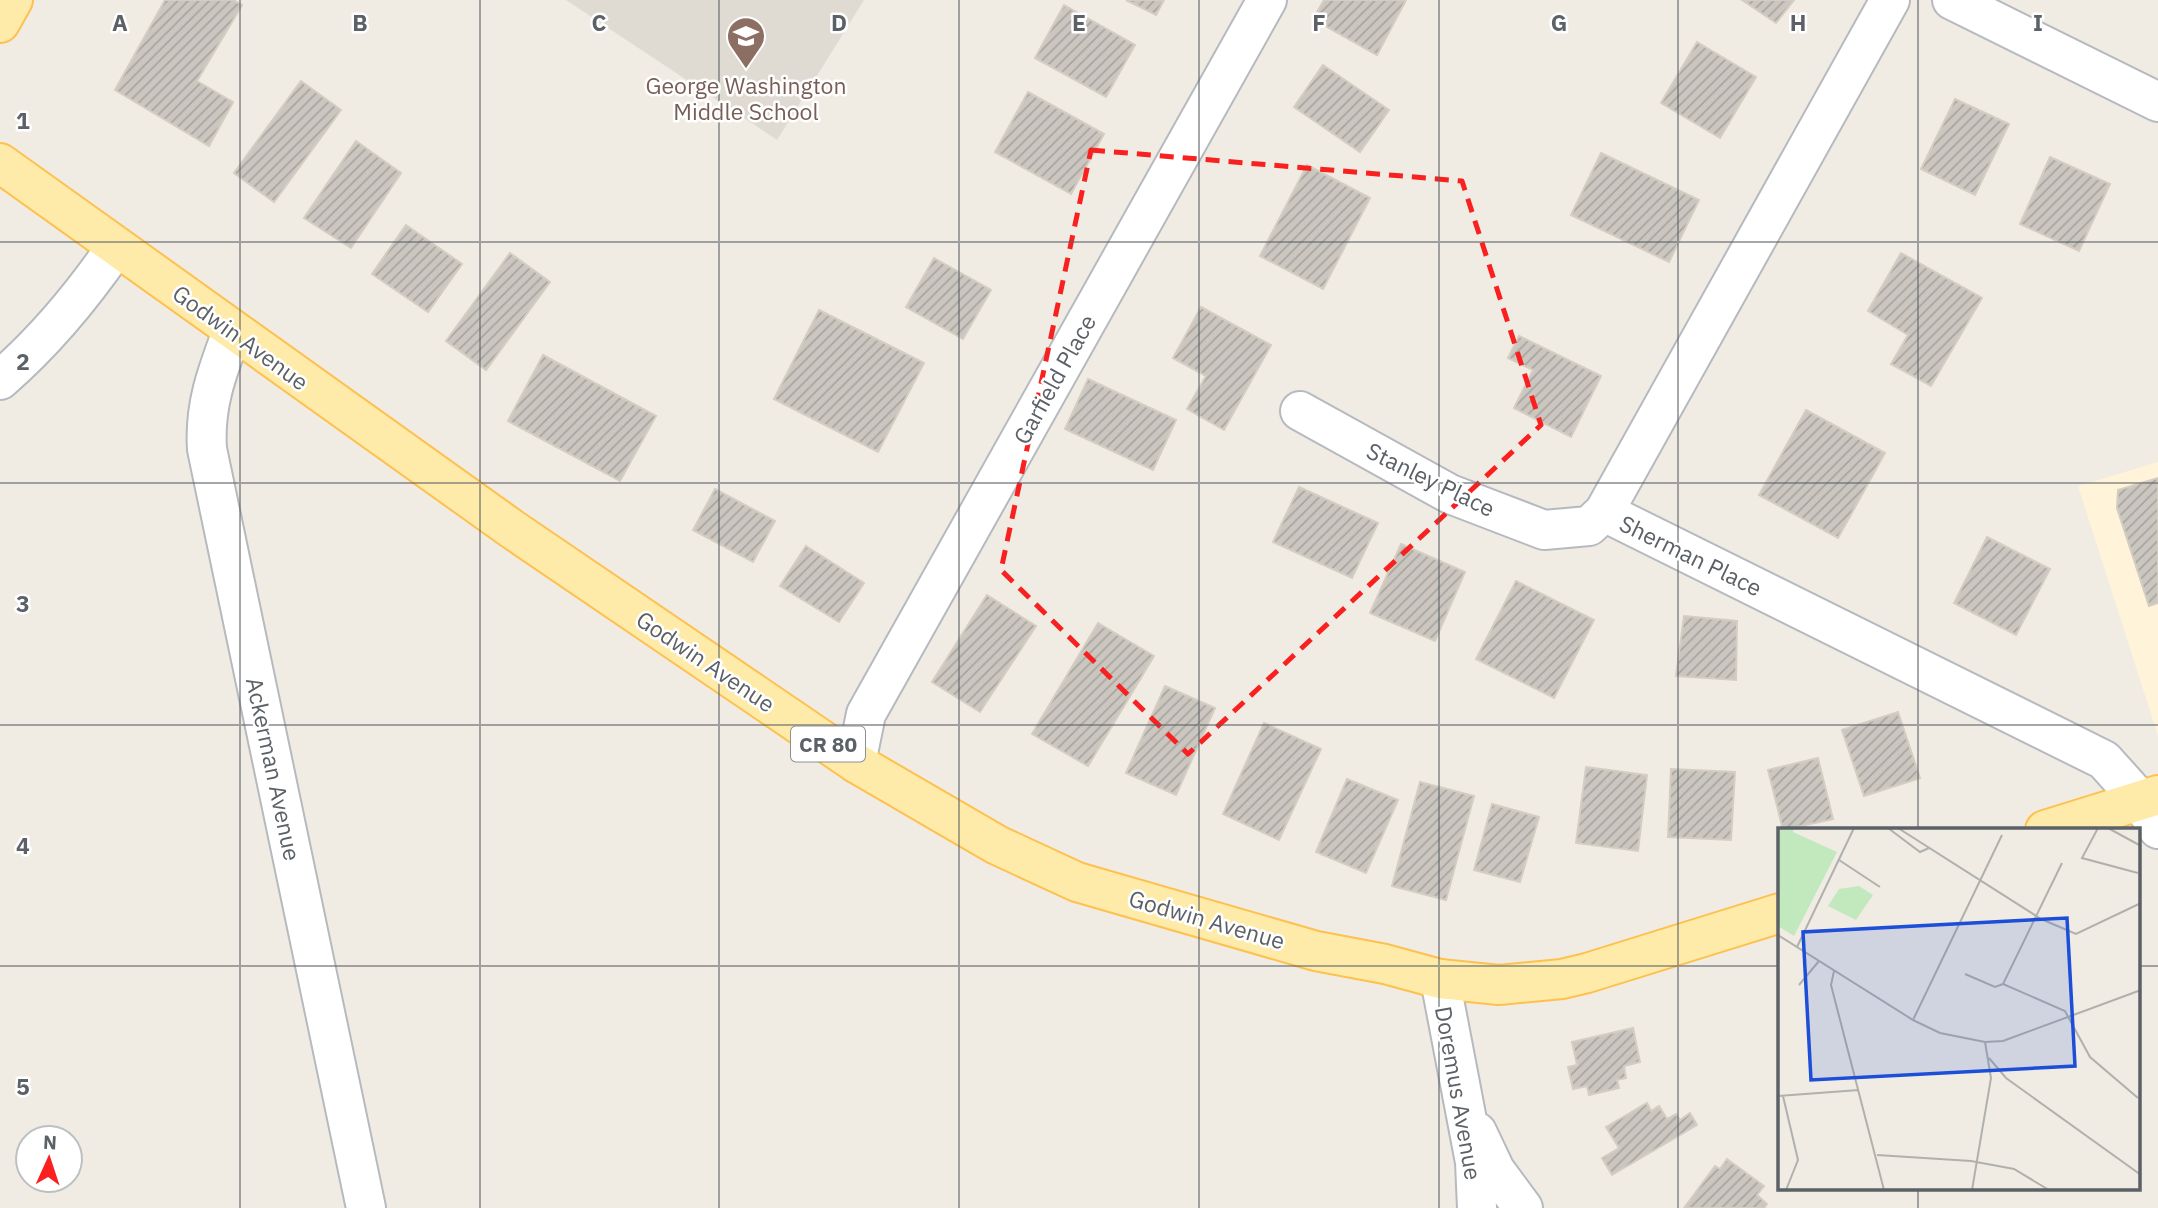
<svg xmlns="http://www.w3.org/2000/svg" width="2158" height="1208" viewBox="0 0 2158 1208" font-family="'IBM Plex Sans',sans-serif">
<defs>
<pattern id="building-hatch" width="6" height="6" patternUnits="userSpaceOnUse" patternTransform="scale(1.75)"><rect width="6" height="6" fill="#cbc7c0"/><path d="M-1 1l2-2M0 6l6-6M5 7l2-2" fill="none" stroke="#a8a5a0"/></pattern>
</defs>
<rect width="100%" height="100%" fill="#f0ece3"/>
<!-- commercial -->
<path fill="#fff3d9" d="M2158,462V736L2078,486Z"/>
<!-- education -->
<path fill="#dfdbd2" d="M566,0H864L777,140Z"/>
<!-- building -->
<path fill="url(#building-hatch)" stroke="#d5cdc1" stroke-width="2" d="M165,0H233L242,5L197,81L233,102L209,146L115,90Z
M1126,0H1164L1156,15Z
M1324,0H1406L1377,55L1313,19Z
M1742,0H1794L1776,23Z
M1064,5L1135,45L1106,97L1035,58Z
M1697,42L1756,77L1720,138L1661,103Z
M1323,65L1389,110L1360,152L1294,107Z
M301,81L341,110L274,202L234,173Z
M1028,92L1104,134L1071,194L995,152Z
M1955,99L2009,124L1975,195L1921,169Z
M356,141L401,173L351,248L304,218Z
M1601,153L1699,200L1669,262L1571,215Z
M2050,157L2110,184L2079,251L2020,224Z
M1307,165L1370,198L1323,289L1260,256Z
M406,225L462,264L428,312L372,274Z
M510,253L550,282L486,370L446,341Z
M1901,253L1982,298L1931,386L1891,364L1908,335L1868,311Z
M934,258L991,290L963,339L906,307Z
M1201,307L1271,345L1224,430L1187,409L1206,376L1173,358Z
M819,310L924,363L878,452L774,399Z
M1519,336L1601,376L1571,437L1514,408L1533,370L1508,358Z
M543,355L656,416L620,481L508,421Z
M1088,379L1176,420L1153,470L1065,429Z
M1806,410L1885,453L1838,538L1759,495Z
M2158,478V603L2149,606L2117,508L2118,490Z
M1299,487L1378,523L1352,578L1273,542Z
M715,489L775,521L753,562L693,530Z
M1987,537L2050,569L2016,635L1954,603Z
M1401,544L1465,572L1435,641L1370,613Z
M806,546L864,583L839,622L780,586Z
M1516,581L1594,620L1554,698L1476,659Z
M987,595L1036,626L980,712L932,682Z
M1684,616L1737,621L1736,680L1676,676Z
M1098,623L1154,656L1088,766L1032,734Z
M1165,686L1215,708L1176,795L1126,773Z
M1898,712L1920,778L1864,796L1842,730Z
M1264,723L1321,749L1279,840L1223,814Z
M1818,758L1833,819L1783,830L1768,770Z
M1586,767L1647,775L1638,851L1576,843Z
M1671,769L1735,772L1731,840L1668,837Z
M1347,779L1398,800L1366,873L1316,852Z
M1420,782L1474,796L1446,900L1392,886Z
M1492,804L1539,817L1520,882L1474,870Z
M1633,1028L1640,1062L1624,1066L1626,1078L1617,1080L1619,1088L1589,1095L1587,1086L1573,1089L1568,1067L1577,1065L1572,1042Z
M1647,1103L1651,1111L1659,1106L1667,1119L1676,1114L1680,1120L1690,1113L1697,1125L1612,1175L1602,1158L1619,1148L1606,1127Z
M1727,1159L1764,1186L1757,1195L1767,1204L1764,1208H1684L1715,1166L1720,1169Z"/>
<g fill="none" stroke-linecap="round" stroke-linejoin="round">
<defs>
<path id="minor" d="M1890,0L1604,512L2104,760L2140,800L2158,829
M1952,0L2158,102
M232,332C217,372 204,406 207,449L366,1208
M0,380C44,342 83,295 116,247
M1300,411L1450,494L1544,530L1589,526L1604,512
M856,763L866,714L1267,0
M1440,979L1475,1162L1477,1208
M1477,1132L1495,1170L1523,1208"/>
<path id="major" d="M0,23L13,0
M0,163L512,529L856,763L997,845L1077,882L1316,951L1385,964L1440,979L1499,985L1562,979L1587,973L1780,913
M2045,830L2158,795"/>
</defs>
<!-- minor casing -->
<use href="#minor" stroke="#b6babf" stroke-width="42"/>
<!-- major casing -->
<use href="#major" stroke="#fec04e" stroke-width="42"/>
<!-- minor -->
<use href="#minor" stroke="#fff" stroke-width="38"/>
<!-- major -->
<use href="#major" stroke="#ffeba9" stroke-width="38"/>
</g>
<!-- marked area -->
<path fill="none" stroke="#f92120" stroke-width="5" stroke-dasharray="14 9" stroke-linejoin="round" d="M1091,150L1462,181L1541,425L1188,754L1001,570Z"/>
<!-- grid -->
<path fill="none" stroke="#5b6166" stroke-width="2" stroke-opacity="0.55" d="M240,0V1208M480,0V1208M719,0V1208M959,0V1208M1199,0V1208M1439,0V1208M1678,0V1208M1918,0V830M0,242H2158M0,483H2158M0,725H2158M0,966H1780M2139,966H2158M1918,1189V1208"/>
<!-- icons -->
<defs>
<symbol id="school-pin" viewBox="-11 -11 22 30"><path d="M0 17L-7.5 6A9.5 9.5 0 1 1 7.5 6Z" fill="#8d6e63" stroke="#fff"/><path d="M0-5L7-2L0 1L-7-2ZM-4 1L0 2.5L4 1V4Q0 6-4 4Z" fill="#fff"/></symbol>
</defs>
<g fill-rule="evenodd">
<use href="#school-pin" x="724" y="14" width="44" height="60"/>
</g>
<g text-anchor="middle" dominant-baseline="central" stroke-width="5" stroke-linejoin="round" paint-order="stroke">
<!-- shield labels -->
<rect fill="#fff" stroke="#8c9094" stroke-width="2" x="791" y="726.5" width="74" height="35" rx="5"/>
<g font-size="21" font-weight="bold" fill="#5b6166">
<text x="828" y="744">CR 80</text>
</g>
<!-- education labels -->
<g font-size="23" fill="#785e54" stroke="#fff">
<text x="746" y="85">George Washington<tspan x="746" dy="26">Middle School</tspan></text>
</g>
<!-- street labels -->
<g font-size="23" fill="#5b6166" stroke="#fff">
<text transform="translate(241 337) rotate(36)">Godwin Avenue</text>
<text transform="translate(1054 379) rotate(-61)">Garfield Place</text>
<text transform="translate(1431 479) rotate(26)">Stanley Place</text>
<text transform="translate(1691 555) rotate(26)">Sherman Place</text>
<text transform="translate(706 661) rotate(34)">Godwin Avenue</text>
<text transform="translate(274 769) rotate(78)">Ackerman Avenue</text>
<text transform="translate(1207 919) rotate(16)">Godwin Avenue</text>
<text transform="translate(1459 1093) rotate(80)">Doremus Avenue</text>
</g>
</g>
<!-- overview -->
<g transform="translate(1778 828)">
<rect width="362" height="362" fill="#f0ece3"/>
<path d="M0,0H16L15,4L59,24L16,108L0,98Z" fill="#c1e9bd"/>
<path d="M81,58L95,67L78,92L50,78L61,61ZM16,68L28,73L13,98L0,91V70Z" fill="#c1e9bd"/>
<path fill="none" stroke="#b0b0ad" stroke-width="2" d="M110,0L142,24L151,20M120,0L263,91L298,106L363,75M320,0L304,30L360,45M330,0L363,18M61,32L102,59M284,35L225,156L287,183L312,229L360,270M0,107L135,192L162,205L207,214L225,213L363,162M19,119L76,0M56,143L53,157L106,362M187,146L217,159L225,156M21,157L41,133M135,192L224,7M211,230L228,250L363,347M0,268L81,262M5,268L20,332L8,362M99,327L193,333L236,341L271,362M194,362L213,250L207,214"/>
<path fill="#1d4ed8" fill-opacity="0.15" stroke="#1d4ed8" stroke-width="3.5" d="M289,90L297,238L33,252L25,104Z"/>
<rect width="362" height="362" fill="none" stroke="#5b6166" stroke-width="3.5"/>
</g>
<g font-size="23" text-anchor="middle" font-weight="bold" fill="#5b6166" stroke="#fff" stroke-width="5" stroke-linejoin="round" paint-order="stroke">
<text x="120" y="31">A</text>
<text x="360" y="31">B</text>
<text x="599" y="31">C</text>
<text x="839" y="31">D</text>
<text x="1079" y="31">E</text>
<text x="1319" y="31">F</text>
<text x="1559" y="31">G</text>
<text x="1798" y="31">H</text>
<text x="2038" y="31">I</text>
<text x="23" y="129">1</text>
<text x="23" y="370">2</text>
<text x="23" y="612">3</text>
<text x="23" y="854">4</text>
<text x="23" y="1095">5</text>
</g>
<!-- north arrow -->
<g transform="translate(49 1159) rotate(3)"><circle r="33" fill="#ffffff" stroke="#bdc0c2" stroke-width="2"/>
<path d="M0-5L12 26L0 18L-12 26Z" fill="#f92120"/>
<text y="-10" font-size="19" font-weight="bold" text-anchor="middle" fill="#5b6166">N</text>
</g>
</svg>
